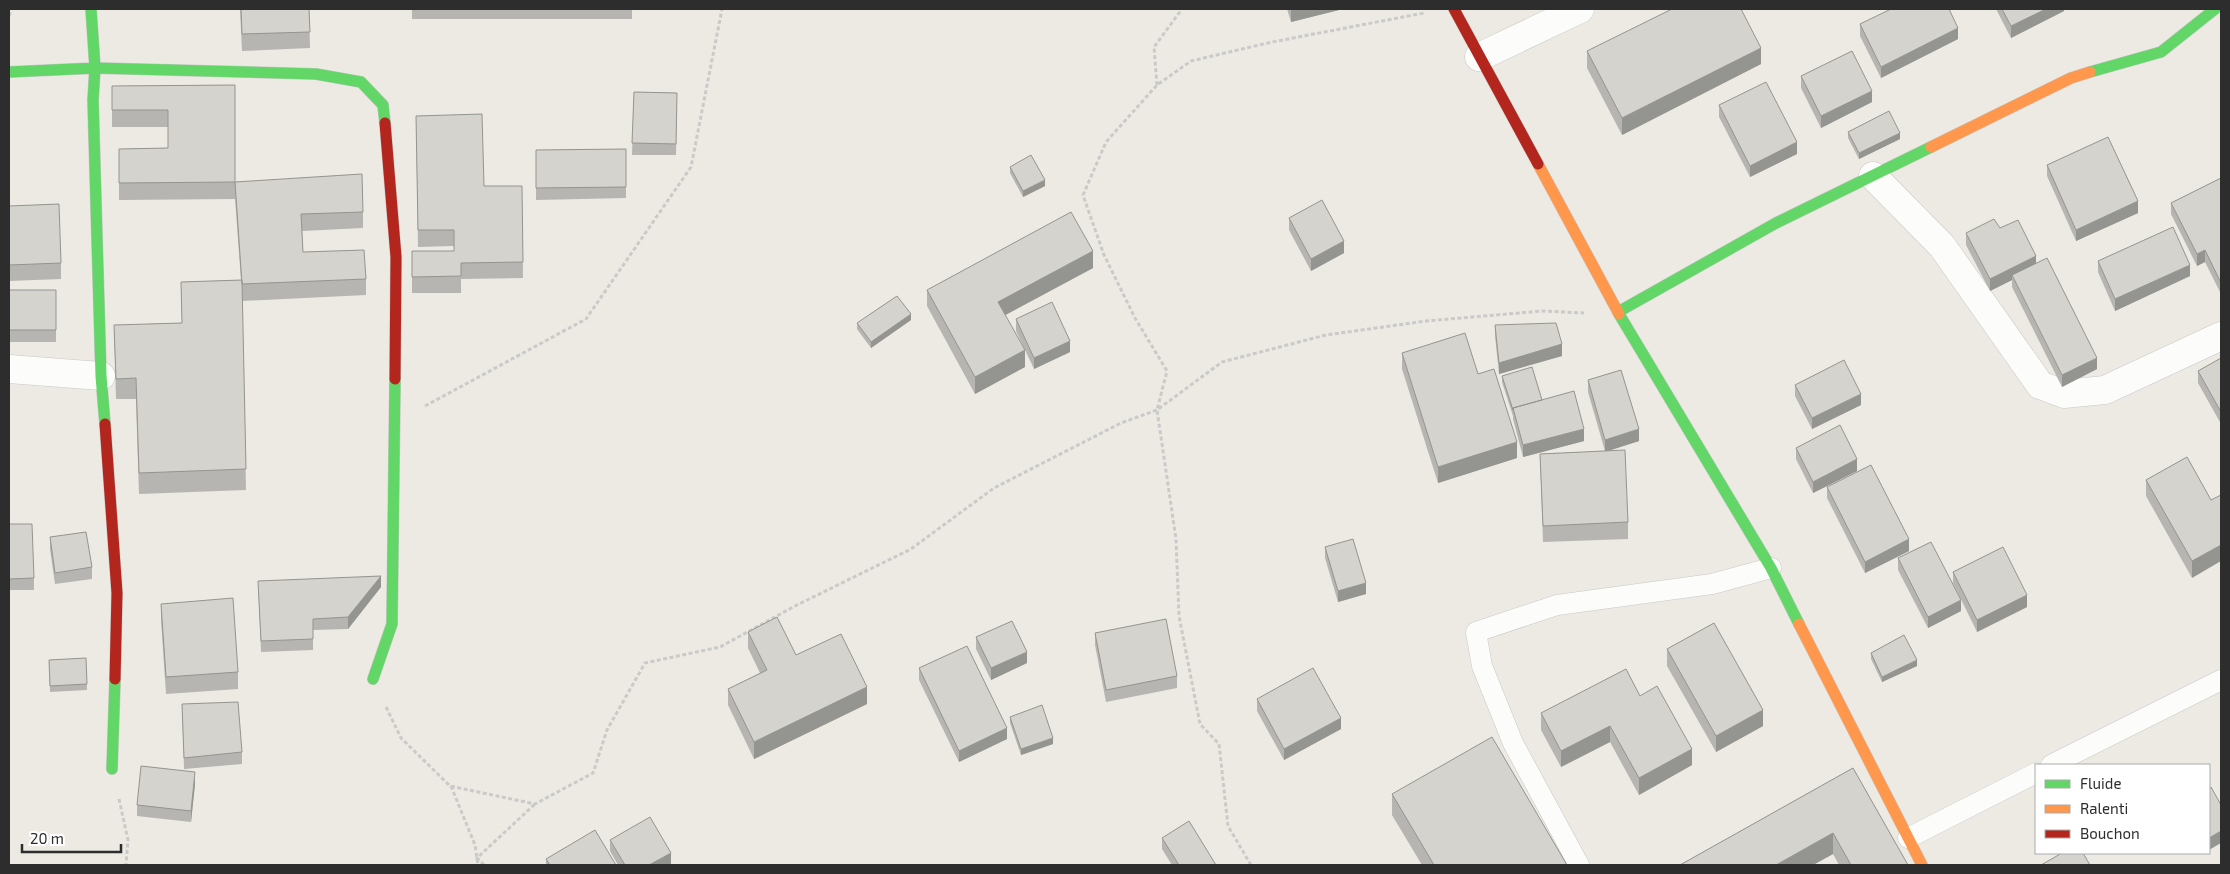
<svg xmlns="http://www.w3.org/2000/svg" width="2230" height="874" viewBox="0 0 2230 874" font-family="'Exo 2',sans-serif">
<rect width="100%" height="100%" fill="#eceae3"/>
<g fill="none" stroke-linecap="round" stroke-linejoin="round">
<defs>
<path id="lane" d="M2051,765L2221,680
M1908,838L2036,773
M1579,865L1513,743L1482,666L1476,632L1557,605L1712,584L1771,568"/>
<path id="street" d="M1479,57L1580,9
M1873,176L1942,246L2040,385L2064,394L2105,390L2221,336
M9,369L101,376"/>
<path id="fast" d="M91,9L95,68L93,100L101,376L105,424
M9,72L95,68L316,74L361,82L383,105L385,123
M2090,72L2161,52L2215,9
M1618,312L1776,223L1931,147
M1619,314L1771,568L1799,624
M373,679L392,624L395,379
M112,769L115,679"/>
<path id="slow" d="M1931,147L2071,78L2090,72
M1538,164L1619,314
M1799,624L1922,865"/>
<path id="jam" d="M1454,9L1538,164
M385,123L396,257L395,379
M105,424L117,593L115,679"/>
</defs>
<!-- lane casing -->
<use href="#lane" stroke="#c9c8c8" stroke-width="21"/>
<!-- street casing -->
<use href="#street" stroke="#c9c8c8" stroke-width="29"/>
<!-- fast casing -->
<use href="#fast" stroke="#c9c8c8" stroke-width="12"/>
<!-- slow casing -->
<use href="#slow" stroke="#c9c8c8" stroke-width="12"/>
<!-- jam casing -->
<use href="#jam" stroke="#c9c8c8" stroke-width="12"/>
<!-- path -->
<path stroke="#cacac9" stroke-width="3" stroke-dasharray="4 2.5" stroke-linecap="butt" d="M9,16L12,9
M1157,85L1154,47L1182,9
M425,406L586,319L691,167L722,9
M386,707L401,738L450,786L535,804L593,773L607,730L645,663L720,647L795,606L911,549L994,488L1121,423L1157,410L1222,362L1326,335L1426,321L1542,311L1584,313
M451,786L475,845L478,865
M119,799L128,840L126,865
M484,865L477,858L535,804
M1251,865L1228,826L1219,744L1200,724L1179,616L1176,539L1157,410L1167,371L1135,318L1104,255L1083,195L1106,142L1157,85L1191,61L1272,42L1424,13"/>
<!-- lane -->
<use href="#lane" stroke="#fcfcfb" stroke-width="20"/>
<!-- street -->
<use href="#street" stroke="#fcfcfb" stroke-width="28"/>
<!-- fast -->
<use href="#fast" stroke="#63d668" stroke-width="11"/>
<!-- slow -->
<use href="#slow" stroke="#ff974d" stroke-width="11"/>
<!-- jam -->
<use href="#jam" stroke="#b3261e" stroke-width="11"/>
</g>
<!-- wall -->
<path fill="#b6b5b1" d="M240,9H309L310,48L242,51Z
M412,9H632V19H412Z
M1287,9H1343L1291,22Z
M1996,9H2064V11L2011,38Z
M1860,24L1958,39L1881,78L1860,36Z
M1587,51L1761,64L1622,135L1587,68Z
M1801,76L1872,102L1821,128L1801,88Z
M235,85V182L363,212V228L302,231L303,252L366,279V295L242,301L246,490L139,494L136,399H116L114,325L182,323L181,282L241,280L235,199L119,200V149L168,148V127H112V86Z
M634,92L677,93L676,155H632Z
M1719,105L1797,154L1750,177L1719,117Z
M416,116L484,186H522L523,278L461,279V293H412V251H454V246L418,247Z
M1848,132L1900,139L1859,159L1848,138Z
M626,149V198L536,200V150Z
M2047,165L2138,213L2076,241L2047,176Z
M1010,167L1045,186L1023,197L1010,173Z
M2221,178V294L2205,262L2197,266L2171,214V203Z
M9,206L61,263V279L9,281Z
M1289,218L1344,253L1311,271L1289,230Z
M1966,233L2036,263L2097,369L2062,387L2012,287V280L1990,291L1966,245Z
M2098,261L2190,276L2115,311L2098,272Z
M1093,268L1005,315L1025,367L975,394L927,306V290Z
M9,290H56V342H9Z
M1016,319L1070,352L1034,369L1016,331Z
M911,320L871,348L857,329V323Z
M1495,325L1562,356L1499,374L1495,336Z
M1402,353L1478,374L1517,458L1438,483L1402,369Z
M2221,358V424L2198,383V371Z
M1502,376L1542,400L1584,441L1523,457L1513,419V416L1502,382Z
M1588,380L1639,441L1607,451L1628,522V539L1543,542L1540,454L1605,451L1588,392Z
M1795,385L1861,405L1812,429L1795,396Z
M1796,448L1857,471L1813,493L1796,459Z
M2146,480L2211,500L2192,578L2146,496Z
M1827,487L1909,551L1865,573L1827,498Z
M9,524L34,578V590H9Z
M50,537L92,567V579L55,584L50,549Z
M1325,547L1366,594L1338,602L1325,558Z
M1898,558L1961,611L1928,628L1898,570Z
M1953,572L2027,607L1977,632L1953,583Z
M258,581L381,587L348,629L313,630V650L261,652Z
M161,604L238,672V689L166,694L161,620Z
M748,632L796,655L867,704L754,759L728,705V689L760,673L748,648Z
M1095,633L1177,676V688L1106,702L1095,645Z
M976,637L1027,663L991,680L976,649Z
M1667,649L1763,726L1716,752L1667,666Z
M1871,653L1917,666L1882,682L1871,659Z
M86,658L87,690L50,692L49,660Z
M919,668L1007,739L959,762L919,680Z
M1640,696L1692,765L1639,795L1610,742L1561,767L1541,730V713Z
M1257,699L1341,729L1284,760L1257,711Z
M182,704L242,752V764L184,769Z
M1010,717L1053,744L1021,755L1010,723Z
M1853,768L1908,865H1839L1833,854L1813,865H1680Z
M195,784L191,822L137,816V805Z
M1392,794L1567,865H1422L1392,815Z
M1162,838L1216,865H1172L1162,849Z
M610,840L671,864L670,865H618L610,851Z
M546,859L616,865H546Z"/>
<!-- shaded-wall -->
<path fill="#949490" d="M1291,9H1343L1291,22Z
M2046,9H2064V11L2011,38V26Z
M1958,28V39L1881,78V67Z
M1761,48V64L1622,135V118Z
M1872,91V102L1821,128V116Z
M1900,133V139L1859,159V153Z
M1797,142V154L1750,177V166Z
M1045,180V186L1023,197V191Z
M2138,201V213L2076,241V230Z
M1344,241V253L1311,271V259Z
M2205,250V262L2197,266V254Z
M1093,251V268L998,319V302Z
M2036,256V268L2012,275V280L1990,291V279Z
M2190,265V276L2115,311V299Z
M911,314V320L871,348V342Z
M1070,341V352L1034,369V358Z
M1562,344V356L1499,374V363Z
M1025,350V367L975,394V377Z
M2097,358V369L2062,387V375Z
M1861,394V405L1812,429V418Z
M1584,429V441L1523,457V445Z
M1639,429V441L1605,452V440Z
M1517,442V458L1438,483V467Z
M1857,459V471L1813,493V482Z
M1909,539V551L1865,573V562Z
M2221,545V561L2192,578V561Z
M381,576V587L348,629V617Z
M1366,583V594L1338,602V591Z
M2027,595V607L1977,632V620Z
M1961,600V611L1928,628V617Z
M1027,652V663L991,680V668Z
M1917,660V666L1882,682V677Z
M867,687V704L754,759V742Z
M1763,710V726L1716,752V736Z
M1341,718V729L1284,760V749Z
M1610,726V742L1561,767V751Z
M1007,728V739L959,762V751Z
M1053,738V744L1021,755V749Z
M1692,749V765L1639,795V778Z
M195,772V784L191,822V811Z
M2221,831V843L2209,850V838Z
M1833,833V854L1813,865H1776Z
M671,853V864L670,865H649Z"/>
<!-- building -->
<path fill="#d4d3ce" stroke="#949490" d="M241,9H309L310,32L242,34Z
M1672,9H1741L1761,48L1622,118L1587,51Z
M1891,9H1949L1958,28L1881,67L1860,24Z
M2002,9H2046L2011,26Z
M1852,51L1872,91L1821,116L1801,76Z
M1766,82L1797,142L1750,166L1719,105Z
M235,85V182L119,183V149L168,148V110H112V86Z
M634,92L677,93L676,144L632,143Z
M1889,111L1900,133L1859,153L1848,132Z
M482,114L484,186H522L523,262L461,263V276L412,277V251H454V230H418L416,116Z
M2108,137L2138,201L2076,230L2047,165Z
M626,149V187L536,188V150Z
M1031,155L1045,180L1023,191L1010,167Z
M362,174L363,212L301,214L303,252L364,250L366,279L242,284L235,182Z
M2221,178V283L2205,250L2197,254L2171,203Z
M1322,200L1344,241L1311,259L1289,218Z
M59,204L61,263L9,265V206Z
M1071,212L1093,251L998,302L1025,350L975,377L927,290Z
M1994,219L2000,228L2018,220L2036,256L1990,279L1966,233Z
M2173,227L2190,265L2115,299L2098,261Z
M2047,258L2097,358L2062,375L2012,275Z
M242,280L246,469L139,473L136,378L116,379L114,325L182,323L181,282Z
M9,290H56V330H9Z
M897,296L911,314L871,342L857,323Z
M1052,302L1070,341L1034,358L1016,319Z
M1556,323L1562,344L1499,363L1495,325Z
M1465,333L1478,374L1494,369L1517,442L1438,467L1402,353Z
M2221,358V412L2198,371Z
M1844,360L1861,394L1812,418L1795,385Z
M1532,367L1542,400L1513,408V410L1502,376Z
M1621,370L1639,429L1605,440L1588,380Z
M1574,391L1584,429L1523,445L1513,408Z
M1840,425L1857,459L1813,482L1796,448Z
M1625,450L1628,522L1543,526L1540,454Z
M2187,457L2211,500L2221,495V545L2192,561L2146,480Z
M1871,465L1909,539L1865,562L1827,487Z
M9,524H32L34,578L9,579Z
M86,532L92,567L55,573L50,537Z
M1353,539L1366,583L1338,591L1325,547Z
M1931,542L1961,600L1928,617L1898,558Z
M2003,547L2027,595L1977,620L1953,572Z
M381,576L348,617L313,619V639L261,641L258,581Z
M233,598L238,672L166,677L161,604Z
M777,617L796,655L841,634L867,687L754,742L728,689L767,670L748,632Z
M1166,619L1177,676L1106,690L1095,633Z
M1012,621L1027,652L991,668L976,637Z
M1714,623L1763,710L1716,736L1667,649Z
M1904,635L1917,660L1882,677L1871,653Z
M967,646L1007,728L959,751L919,668Z
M86,658L87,684L50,686L49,660Z
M1313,668L1341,718L1284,749L1257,699Z
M1626,669L1640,696L1657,686L1692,749L1639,778L1610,726L1561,751L1541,713Z
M238,702L242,752L184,758L182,704Z
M1042,705L1053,738L1021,749L1010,717Z
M1492,737L1567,865H1434L1392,794Z
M141,766L195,772L191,811L137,805Z
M1853,768L1908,865H1851L1833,833L1776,865H1680Z
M2211,787L2221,805V831L2209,838V789Z
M650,817L671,853L649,865H625L610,840Z
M1189,821L1216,865H1179L1162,838Z
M595,830L616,865H550L546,859Z
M2062,853H2083L2090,865H2041Z"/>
<!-- border -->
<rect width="2230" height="874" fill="none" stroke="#2d2d2d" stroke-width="20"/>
<!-- legend -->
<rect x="2035" y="764" width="175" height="90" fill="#ffffff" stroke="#ababab"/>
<rect x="2045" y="780" width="25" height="8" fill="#63d668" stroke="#ababab"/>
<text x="2080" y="789" font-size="15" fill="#2d2d2d">Fluide</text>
<rect x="2045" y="805" width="25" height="8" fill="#ff974d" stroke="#ababab"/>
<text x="2080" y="814" font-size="15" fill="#2d2d2d">Ralenti</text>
<rect x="2045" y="830" width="25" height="8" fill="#b3261e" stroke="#ababab"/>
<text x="2080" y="839" font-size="15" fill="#2d2d2d">Bouchon</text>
<!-- scale -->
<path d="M22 844v8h99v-8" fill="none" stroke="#2d2d2d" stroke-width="2.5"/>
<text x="30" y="844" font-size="15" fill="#2d2d2d" stroke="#ffffff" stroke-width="4" paint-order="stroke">20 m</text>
</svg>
